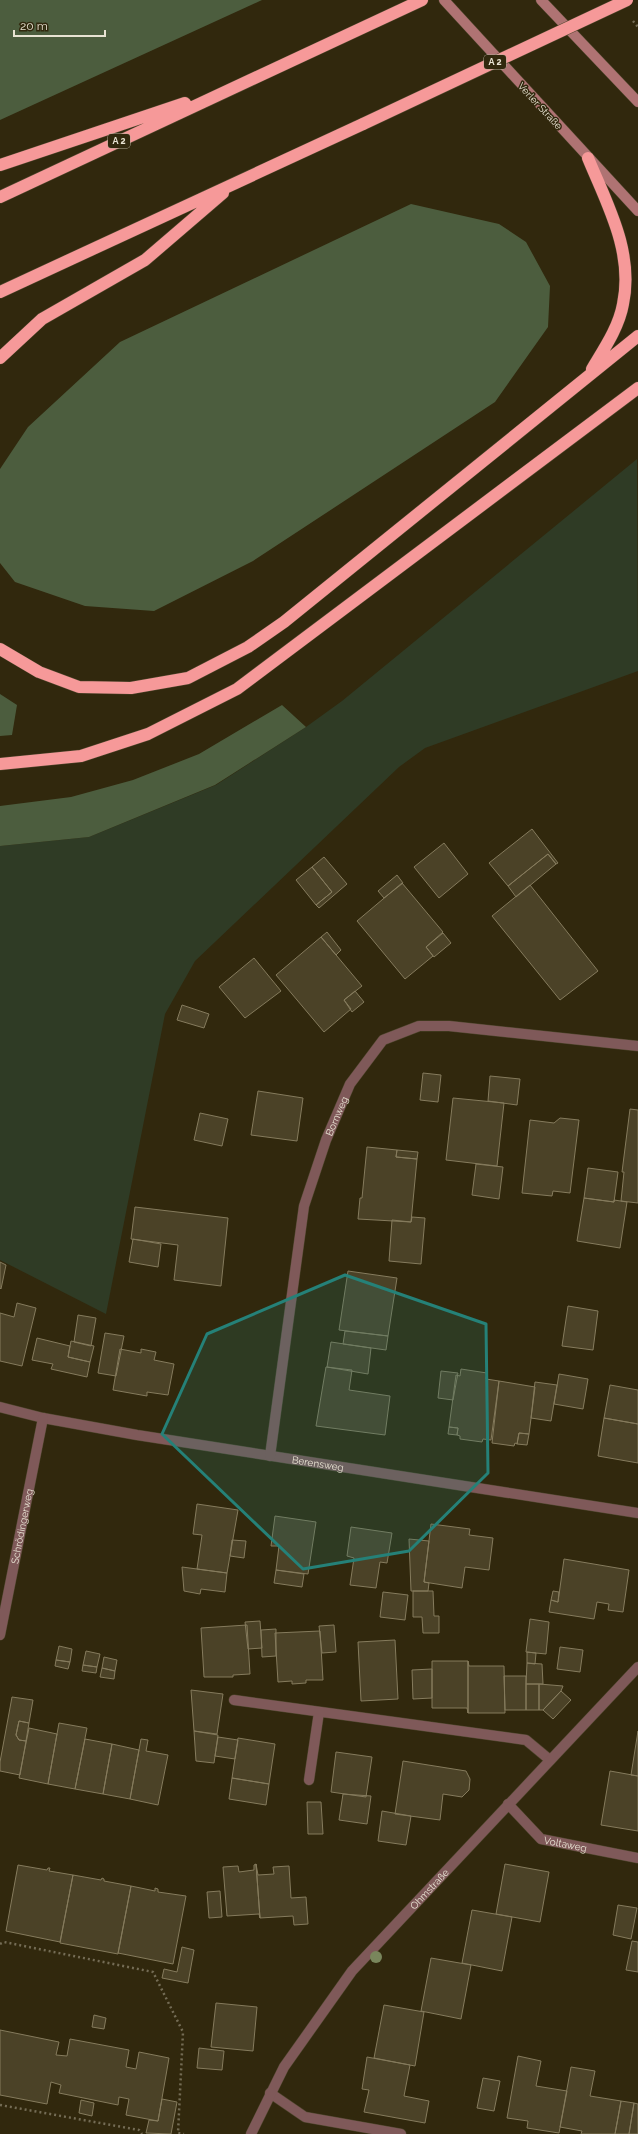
<svg xmlns="http://www.w3.org/2000/svg" width="638" height="2134" viewBox="0 0 638 2134" font-family="Raleway,sans-serif">
<rect width="100%" height="100%" fill="#31280d"/>
<!-- green -->
<path fill="#2f3b25" d="M637,459L638,671L425,748L399,767L195,961L165,1014L106,1314L0,1260V846L89,837L216,785L306,727L342,701Z"/>
<!-- forest -->
<path fill="#4c5d3e" d="M0,0H262L0,120Z
M411,204L499,224L526,242L550,286L548,327L495,402L253,561L154,611L85,606L15,582L0,563V469L28,427L120,342Z
M0,694L17,705L12,735L0,736Z
M282,705L306,727L215,785L89,837L0,846V806L71,797L133,780L199,754Z"/>
<!-- building -->
<path fill="#4b4227" stroke="#857b5d" d="M532,829L558,863L556,864L548,854L508,886L489,863Z
M444,843L468,874L439,898L414,867Z
M548,854L556,864L516,897L508,886Z
M324,857L347,884L319,908L316,905L332,892L312,867Z
M312,867L332,892L316,905L296,880Z
M397,875L403,883L384,898L378,891Z
M402,883L443,932L426,947L433,956L405,979L357,921Z
M530,885L598,971L560,1000L492,916Z
M327,932L341,950L336,955L321,937Z
M443,933L451,943L434,957L426,947Z
M321,937L362,986L344,1000L351,1009L324,1032L276,975Z
M254,958L281,991L245,1018L219,987Z
M355,991L364,1002L352,1012L344,1000Z
M182,1005L209,1014L204,1028L177,1020Z
M423,1073L441,1075L438,1102L420,1100Z
M490,1076L520,1079L517,1105L488,1101Z
M258,1091L303,1098L297,1141L251,1135Z
M453,1098L504,1103L497,1166L446,1160Z
M630,1109L638,1110V1203L621,1201L624,1172H622Z
M200,1113L228,1119L222,1146L194,1140Z
M560,1118L579,1120L570,1193L553,1191L552,1196L522,1193L530,1120L554,1123Z
M367,1147L397,1150L396,1157L417,1159L411,1222L358,1219L360,1198H362Z
M397,1150L418,1152L417,1159L396,1157Z
M476,1164L503,1167L499,1199L472,1195Z
M588,1168L618,1172L614,1202L584,1198Z
M584,1198L614,1202V1200L627,1202L620,1248L577,1241Z
M135,1207L228,1218L221,1286L174,1280L178,1245L131,1239Z
M412,1217L425,1218L421,1264L389,1261L392,1220L411,1222Z
M133,1239L161,1244L158,1267L129,1262Z
M0,1262L6,1265L1,1289L0,1288Z
M348,1271L397,1278L388,1336L339,1330Z
M17,1303L36,1308L22,1366L0,1361V1313L14,1317Z
M568,1306L598,1311L593,1350L562,1346Z
M78,1315L96,1318L91,1346L74,1342Z
M345,1331L388,1336L386,1350L343,1344Z
M105,1333L124,1336L116,1376L98,1373Z
M37,1338L70,1346L68,1357L90,1362L87,1377L51,1369L53,1364L32,1360Z
M71,1341L94,1346L90,1362L68,1357Z
M331,1342L371,1348L368,1374L327,1367Z
M120,1349L141,1353V1349L156,1352L154,1360L174,1364L168,1395L147,1392V1396L113,1390Z
M326,1367L352,1370L349,1390L390,1396L385,1435L316,1426Z
M461,1369L487,1373L486,1379L499,1381L491,1440L483,1439L482,1442L460,1439V1436L457,1435L458,1428L449,1427L456,1375L460,1376Z
M441,1371L458,1373L453,1400L438,1398Z
M559,1374L588,1379L583,1409L554,1404Z
M499,1381L535,1387L529,1434L519,1433L517,1444L515,1443L514,1446L492,1443Z
M535,1382L557,1385L551,1421L531,1418Z
M610,1385L638,1390V1424L604,1418Z
M604,1418L638,1424V1463L598,1456Z
M449,1427L458,1428L457,1435L448,1434Z
M519,1433L529,1434L527,1445L517,1444Z
M197,1504L238,1510L227,1573L197,1569L202,1535L193,1534Z
M275,1516L316,1522L308,1574L276,1570L279,1546H271Z
M431,1524L470,1529L469,1535L493,1538L489,1570L465,1567L462,1588L424,1582Z
M351,1527L392,1533L387,1563L380,1562L376,1588L350,1585L354,1558L347,1556Z
M409,1539L429,1541L424,1582L429,1583L428,1591H411Z
M232,1540L246,1541L244,1558L230,1556Z
M564,1559L629,1570L623,1612L608,1610L609,1604L597,1602L594,1619L549,1612L551,1600L558,1602Z
M182,1567L227,1573L225,1592L201,1589L200,1594L184,1591Z
M276,1570L304,1574L302,1587L274,1583Z
M413,1591H433L434,1616H439V1633H423L422,1617H413Z
M553,1591L559,1592L558,1602L551,1600Z
M383,1592L408,1595L405,1620L380,1617Z
M530,1619L549,1622L546,1654L526,1652Z
M260,1621L262,1648L248,1649L245,1622Z
M247,1625L250,1674L233,1675V1677H204L201,1628Z
M334,1625L336,1652L322,1653L319,1626Z
M276,1629V1656L262,1657L261,1630Z
M320,1631L323,1680H306V1683L292,1684V1681L278,1682L275,1633Z
M395,1640L398,1699L361,1701L358,1642Z
M59,1646L72,1649L70,1662L56,1660Z
M560,1647L583,1650L580,1672L557,1669Z
M86,1651L100,1654L97,1667L83,1665Z
M527,1652L536,1653L535,1664L527,1663Z
M104,1657L117,1660L115,1671L102,1668Z
M56,1660L70,1662L68,1669L55,1666Z
M432,1661H468V1713L467,1708H432Z
M468,1661L469,1666H504L505,1713H468Z
M527,1663L542,1664L543,1684H526Z
M83,1665L97,1667L96,1673L82,1671Z
M102,1668L115,1671L114,1679L100,1677Z
M432,1669V1698L413,1699L412,1670Z
M504,1676H526V1710H505Z
M526,1684H539V1710H526Z
M539,1684L563,1686L561,1691L543,1710H539Z
M191,1690L223,1694L217,1734L194,1731Z
M561,1691L571,1700L553,1719L543,1710Z
M12,1697L33,1700L29,1723L19,1721L16,1735L19,1740L26,1741L20,1775L0,1771V1762Z
M19,1721L29,1723L26,1741L19,1740L16,1735Z
M59,1723L87,1728L75,1789L48,1784Z
M29,1728L57,1734L48,1784L19,1778Z
M194,1731L218,1735L214,1763L196,1761Z
M638,1731V1776L631,1775Z
M218,1737L238,1740L235,1759L215,1756Z
M238,1738L275,1744L269,1784L232,1778Z
M85,1739L112,1744L103,1794L75,1789Z
M141,1739L148,1740L146,1751L168,1755L158,1805L130,1799Z
M112,1744L139,1750L130,1799L103,1794Z
M336,1752L372,1757L366,1797L331,1792Z
M403,1761L466,1771L470,1779L469,1790L462,1797L443,1794L440,1820L395,1814Z
M610,1771L638,1776V1831L601,1825Z
M232,1778L269,1784L266,1805L229,1799Z
M343,1794L371,1796L367,1824L339,1820Z
M307,1802H321L323,1834H308Z
M382,1811L411,1816L406,1845L378,1841Z
M256,1864L260,1918L259,1914L227,1916L223,1867L238,1866L239,1872L254,1870V1865Z
M256,1864L258,1875L274,1874L273,1867L289,1866L291,1898L306,1897L308,1924L294,1925L293,1916L260,1918Z
M505,1864L549,1872L540,1922L496,1914Z
M18,1865L47,1870L48,1868H50L49,1871L73,1875L60,1942L6,1931Z
M73,1875L101,1880L102,1878L104,1879V1881L131,1886L118,1954L60,1943Z
M131,1886L155,1891V1888L158,1889V1892L186,1896L173,1964L118,1953Z
M220,1891L222,1917L209,1918L207,1892Z
M618,1905L637,1908L631,1939L613,1935Z
M472,1910L512,1917L502,1971L462,1963Z
M632,1941L638,1942V1972L626,1970Z
M182,1947L194,1950L188,1983L162,1978L164,1969L177,1972Z
M431,1958L471,1965L461,2019L421,2011Z
M216,2003L257,2007L253,2051L211,2047Z
M384,2005L424,2012L415,2066L374,2058Z
M94,2015L106,2018L104,2029L92,2027Z
M0,2030L59,2042L56,2055L67,2056L70,2039L129,2050L126,2067L136,2069L139,2052L169,2058L158,2121L126,2115L129,2099L119,2097L118,2105L59,2093L61,2085L51,2082L47,2104L0,2095Z
M199,2048L224,2051L222,2070L197,2068Z
M518,2056L541,2061L536,2086L567,2091L559,2133L527,2128L528,2121L507,2118Z
M367,2057L410,2065L404,2096L429,2101L425,2123L364,2112L369,2090L362,2089Z
M571,2067L595,2071L590,2096L621,2101L615,2134H581L582,2131L560,2127Z
M483,2078L500,2081L494,2111L477,2108Z
M162,2099L177,2102L171,2134L146,2133L149,2120L158,2121Z
M81,2100L94,2103L92,2116L79,2113Z
M621,2101L634,2103L629,2134H615Z
M634,2103L638,2104V2134H629Z"/>
<g fill="none" stroke-linecap="round" stroke-linejoin="round">
<defs>
<path id="lane" d="M234,1700L526,1740L550,1760
M309,1780L319,1712"/>
<g id="street">
<path id="s1" d="M0,1407L43,1418L137,1435L638,1513"/>
<path id="s2" d="M270,1456L304,1206L326,1140L350,1084L383,1040L419,1026H449L638,1046"/>
<path id="s3" d="M0,1635L43,1418"/>
<path id="s4" d="M508,1804L541,1839L638,1858"/>
<path d="M270,2093L305,2117L401,2134"/>
<path id="s5" d="M251,2134L284,2067L352,1971L638,1667"/>
</g>
<path id="secondary" d="M444,0L638,211
M541,0L638,102"/>
<path id="highway" d="M588,158C607,204 634,252 623,304C619,327 604,349 592,369
M0,165L185,103
M0,197L422,0
M0,292L363,124
M0,358L42,319L145,260L223,193
M0,649L39,672L79,687L131,688L188,678L248,647L284,622L638,336
M0,764L81,756L148,734L237,689L638,388"/>
</defs>
<!-- lane casing -->
<use href="#lane" stroke="#4e462d" stroke-width="11"/>
<!-- street casing -->
<use href="#street" stroke="#4e462d" stroke-width="11"/>
<!-- secondary casing -->
<use href="#secondary" stroke="#4e462d" stroke-width="11"/>
<!-- highway casing -->
<use href="#highway" stroke="#4e462d" stroke-width="13"/>
<!-- path -->
<path stroke="#746c55" stroke-width="2.5" stroke-dasharray="2 3" stroke-linecap="butt" d="M633,21L638,27
M0,1944L4,1942L153,1972L183,2032L178,2133L184,2134
M0,2105L139,2130L142,2134"/>
<!-- lane -->
<use href="#lane" stroke="#7f5959" stroke-width="10"/>
<!-- street -->
<use href="#street" stroke="#7f5959" stroke-width="10"/>
<!-- secondary -->
<use href="#secondary" stroke="#af7373" stroke-width="10"/>
<!-- highway -->
<use href="#highway" stroke="#f69999" stroke-width="12"/>
<defs>
<path id="highway-bridge" d="M363,124L627,0"/>
</defs>
<!-- highway-bridge casing -->
<use href="#highway-bridge" stroke="#4e462d" stroke-width="13" stroke-linecap="butt"/>
<!-- highway-bridge -->
<use href="#highway-bridge" stroke="#f69999" stroke-width="12"/>
</g>
<!-- trees -->
<circle fill="#79865c" cx="376" cy="1957" r="6"/>
<!-- marked area -->
<path fill="#258178" fill-opacity="0.2" stroke="#258178" stroke-width="3" stroke-linejoin="round" d="M345,1275L486,1324L488,1473L409,1551L303,1569L162,1434L207,1334Z"/>
<g text-anchor="middle" dominant-baseline="central" stroke-width="3" stroke-linejoin="round" paint-order="stroke">
<!-- shield labels -->
<g fill="#31280d" stroke="#b1ab98" stroke-width="1">
<rect x="484" y="55" width="22" height="14" rx="3"/>
<rect x="108" y="134" width="22" height="14" rx="3"/>
</g>
<g font-size="9" font-weight="bold" fill="#e8e3d3">
<text x="495" y="62">A 2</text>
<text x="119" y="141">A 2</text>
</g>
<!-- street labels -->
<g font-size="10" fill="#e8e3d3" stroke="#31280d">
<text transform="translate(540 106) rotate(47)">Verler Straße</text>
<text stroke="none"><textPath href="#s2" startOffset="348">Bornweg</textPath></text>
<text stroke="none"><textPath href="#s1" startOffset="323">Berensweg</textPath></text>
<text stroke="none"><textPath href="#s3" startOffset="111">Schrödingerweg</textPath></text>
<text stroke="none"><textPath href="#s4" startOffset="73">Voltaweg</textPath></text>
<text stroke="none"><textPath href="#s5" startOffset="305">Ohmstraße</textPath></text>
</g>
</g>
<!-- scale -->
<path d="M14 30v6h91v-6" fill="none" stroke="#e8e3d3" stroke-width="2"/>
<text x="20" y="30" font-size="12" fill="#e8e3d3" stroke="#31280d" stroke-width="3" paint-order="stroke">20 m</text>
</svg>
